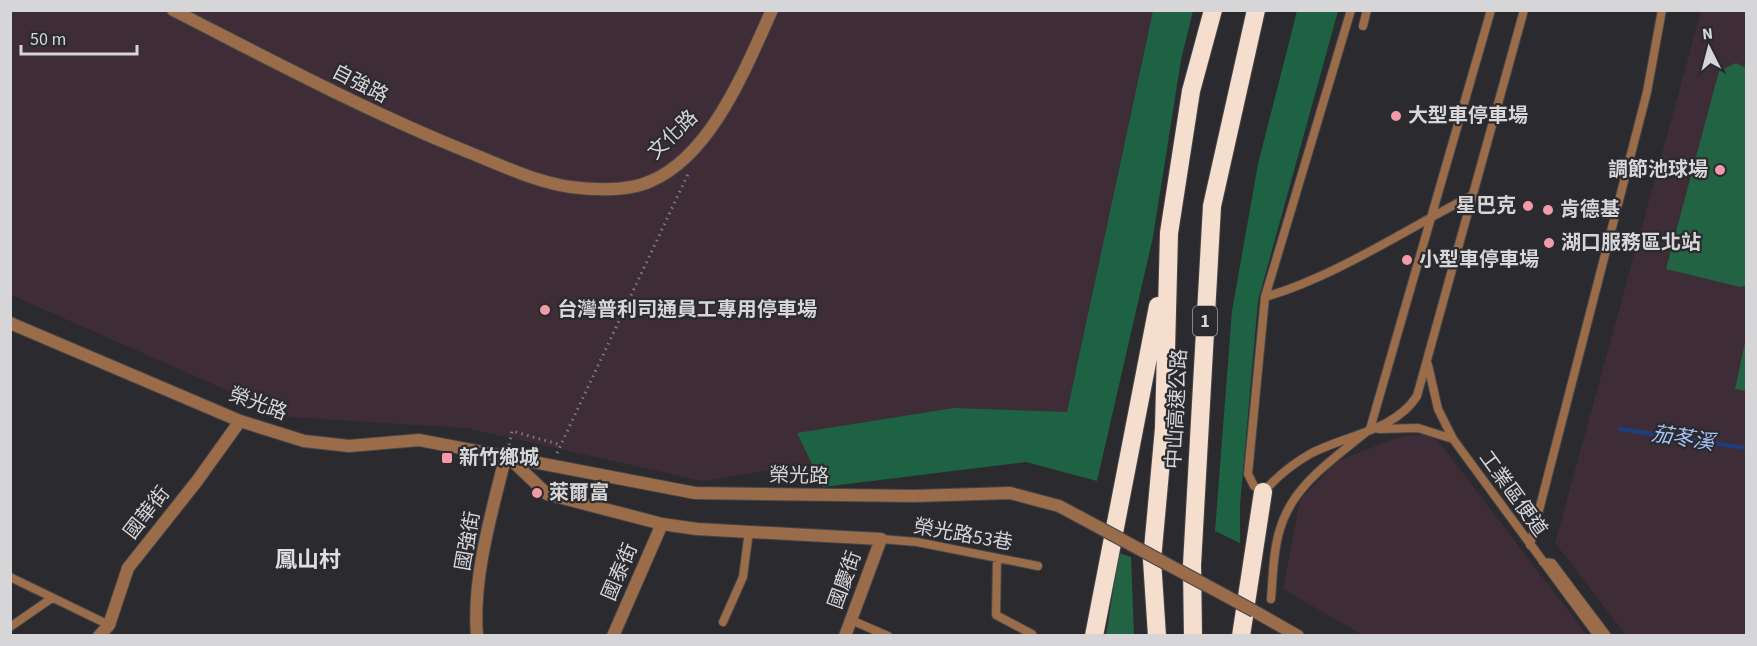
<svg xmlns="http://www.w3.org/2000/svg" width="1757" height="646" viewBox="0 0 1757 646" font-family="'Source Sans 3','Noto Sans TC',sans-serif">
<rect width="100%" height="100%" fill="#2b2a2f"/>
<!-- industrial -->
<path fill="#3e2c36" d="M11,11H1174L1075,423L702,481L465,428L287,417L11,295Z
M1701,11H1746V635H1626L1555,543Z
M1433,434L1587,635H1362L1283,589L1300,500L1337,461L1402,436Z"/>
<!-- green -->
<path fill="#226344" d="M1736,63L1746,68V286L1740,287L1666,269L1719,71Z
M1746,338V391L1735,389Z
M1119,553L1131,557L1134,635L1106,636Z"/>
<!-- forest -->
<path fill="#1d6343" d="M1153,11H1193L1181,60L1153,237L1097,481L1026,462L823,487L797,433L954,408L1067,412Z
M1297,11H1338L1258,301L1240,505V543L1215,531L1232,311L1258,164Z"/>
<g fill="none" stroke-linecap="round" stroke-linejoin="round">
<!-- stream -->
<path stroke="#1f3d7a" stroke-width="4.5" d="M1620,429L1746,448"/>
<defs>
<path id="service" d="M1351,10L1265,297L1248,474L1254,486L1263,492C1277,477 1292,464 1310,454C1345,435 1395,431 1417,396L1524,10
M1363,26L1367,10
M1265,297C1335,277 1408,228 1473,195
M1428,365L1438,409L1453,439
M1379,429L1418,428L1453,439L1598,636
M881,539L917,542L1038,566
M1530,545L1647,92L1662,10
M997,558L996,615L1032,634
M1543,562L1552,563L1607,636
M10,577L109,625
M1271,599C1273,576 1273,551 1280,529C1293,484 1335,458 1370,429L1491,10
M851,620L888,636
M723,622L743,577L749,531
M10,627L52,598"/>
<path id="minor" d="M173,10C271,60 366,111 468,152C501,165 535,182 571,187C596,190 628,192 651,181C712,155 746,67 772,10
M99,636L109,625L128,568L197,481L240,421
M477,636C472,578 492,511 506,455L547,494L662,524L697,529L881,539L845,636
M613,636L662,524"/>
<path id="tertiary" d="M10,323L240,421L304,441L349,446L419,440L695,493L914,496L1010,493L1059,506L1089,522
M1254,611L1298,636"/>
<path id="motorway" d="M1094,636L1158,306
M1157,636L1152,560L1164,428L1169,233L1191,91L1213,10
M1193,636L1192,565L1212,206L1256,10
M1241,636L1263,492"/>
</defs>
<!-- service casing -->
<use href="#service" stroke="#46464a" stroke-width="10"/>
<!-- minor casing -->
<use href="#minor" stroke="#46464a" stroke-width="14"/>
<!-- tertiary casing -->
<use href="#tertiary" stroke="#46464a" stroke-width="14"/>
<!-- motorway casing -->
<use href="#motorway" stroke="#46464a" stroke-width="20"/>
<!-- path -->
<path stroke="#7d7d81" stroke-width="3" stroke-dasharray="1.5 4.5" stroke-linecap="butt" d="M509,445L512,431L561,445
M557,453L688,174"/>
<!-- service -->
<use href="#service" stroke="#9a6c49" stroke-width="8"/>
<!-- minor -->
<use href="#minor" stroke="#9a6c49" stroke-width="12"/>
<!-- tertiary -->
<use href="#tertiary" stroke="#9a6c49" stroke-width="12"/>
<!-- motorway -->
<use href="#motorway" stroke="#f5dece" stroke-width="18"/>
<defs>
<path id="tertiary-bridge" d="M1089,522L1254,611"/>
</defs>
<!-- tertiary-bridge casing -->
<use href="#tertiary-bridge" stroke="#46464a" stroke-width="14" stroke-linecap="butt"/>
<!-- tertiary-bridge -->
<use href="#tertiary-bridge" stroke="#9a6c49" stroke-width="12"/>
</g>
<!-- markers -->
<g fill="#f39aa7" stroke="#2b2a2f" stroke-width="2">
<circle cx="1396" cy="116" r="6"/>
<circle cx="1720" cy="170" r="6"/>
<circle cx="1528" cy="206" r="6"/>
<circle cx="1548" cy="210" r="6"/>
<circle cx="1549" cy="243" r="6"/>
<circle cx="1407" cy="260" r="6"/>
<circle cx="545" cy="310" r="6"/>
<rect x="441" y="452" width="12" height="12" rx="3"/>
<circle cx="537" cy="493" r="6"/>
</g>
<g text-anchor="middle" dominant-baseline="central" stroke-width="4.5" stroke-linejoin="round" paint-order="stroke">
<!-- shield labels -->
<rect fill="#2b2a2f" stroke="#a3a2a6" stroke-width="1.5" x="1193" y="306" width="24" height="30" rx="4.5"/>
<g font-size="18" font-weight="bold" fill="#d6d6d9">
<text x="1205" y="321">1</text>
</g>
<!-- street labels -->
<g font-size="20" fill="#d6d6d9" stroke="#2b2a2f">
<text transform="translate(360 84) rotate(27)">自強路</text>
<text transform="translate(673 135) rotate(-44)">文化路</text>
<text transform="translate(258 404) rotate(20)">榮光路</text>
<text transform="translate(1177 409) rotate(-87)">中山高速公路</text>
<text transform="translate(799 476) rotate(1)">榮光路</text>
<text transform="translate(1513 494) rotate(54)">工業區便道</text>
<text transform="translate(147 513) rotate(-52)">國華街</text>
<text transform="translate(963 535) rotate(10)">榮光路53巷</text>
<text transform="translate(468 541) rotate(-80)">國強街</text>
<text transform="translate(620 572) rotate(-67)">國泰街</text>
<text transform="translate(845 580) rotate(-70)">國慶街</text>
</g>
<!-- poi labels -->
<g font-size="20" font-weight="bold" fill="#d6d6d9" stroke="#2b2a2f" text-anchor="start">
<text x="1408" y="116">大型車停車場</text>
<text x="1708" y="170" text-anchor="end">調節池球場</text>
<text x="1516" y="206" text-anchor="end">星巴克</text>
<text x="1560" y="210">肯德基</text>
<text x="1561" y="243">湖口服務區北站</text>
<text x="1419" y="260">小型車停車場</text>
<text x="557" y="310">台灣普利司通員工專用停車場</text>
<text x="459" y="458">新竹鄉城</text>
<text x="549" y="493">萊爾富</text>
</g>
<!-- water labels -->
<g font-size="21" font-style="italic" fill="#a5c3f9" stroke="#2b2a2f">
<text transform="translate(1683 438) rotate(9)">茄苳溪</text>
</g>
<!-- quarter labels -->
<g font-size="22" font-weight="bold" fill="#dfdee5" stroke="#2b2a2f">
<text x="308" y="560">鳳山村</text>
</g>
</g>
<!-- border -->
<rect width="1757" height="646" fill="none" stroke="#d6d6d9" stroke-width="24"/>
<!-- north arrow -->
<g transform="translate(1709 48) rotate(354)" stroke="#2b2a2f" stroke-width="4.5" paint-order="stroke">
<path d="M0-4.5L10 22L0 15L-10 22Z" fill="#d6d6d9"/>
<text y="-9" font-size="16" font-weight="bold" text-anchor="middle" fill="#d6d6d9">N</text>
</g>
<!-- scale -->
<path d="M21 45v9h116v-9" fill="none" stroke="#d6d6d9" stroke-width="3"/>
<text x="30" y="45" font-size="18" fill="#d6d6d9" stroke="#2b2a2f" stroke-width="4.5" paint-order="stroke">50 m</text>
</svg>
